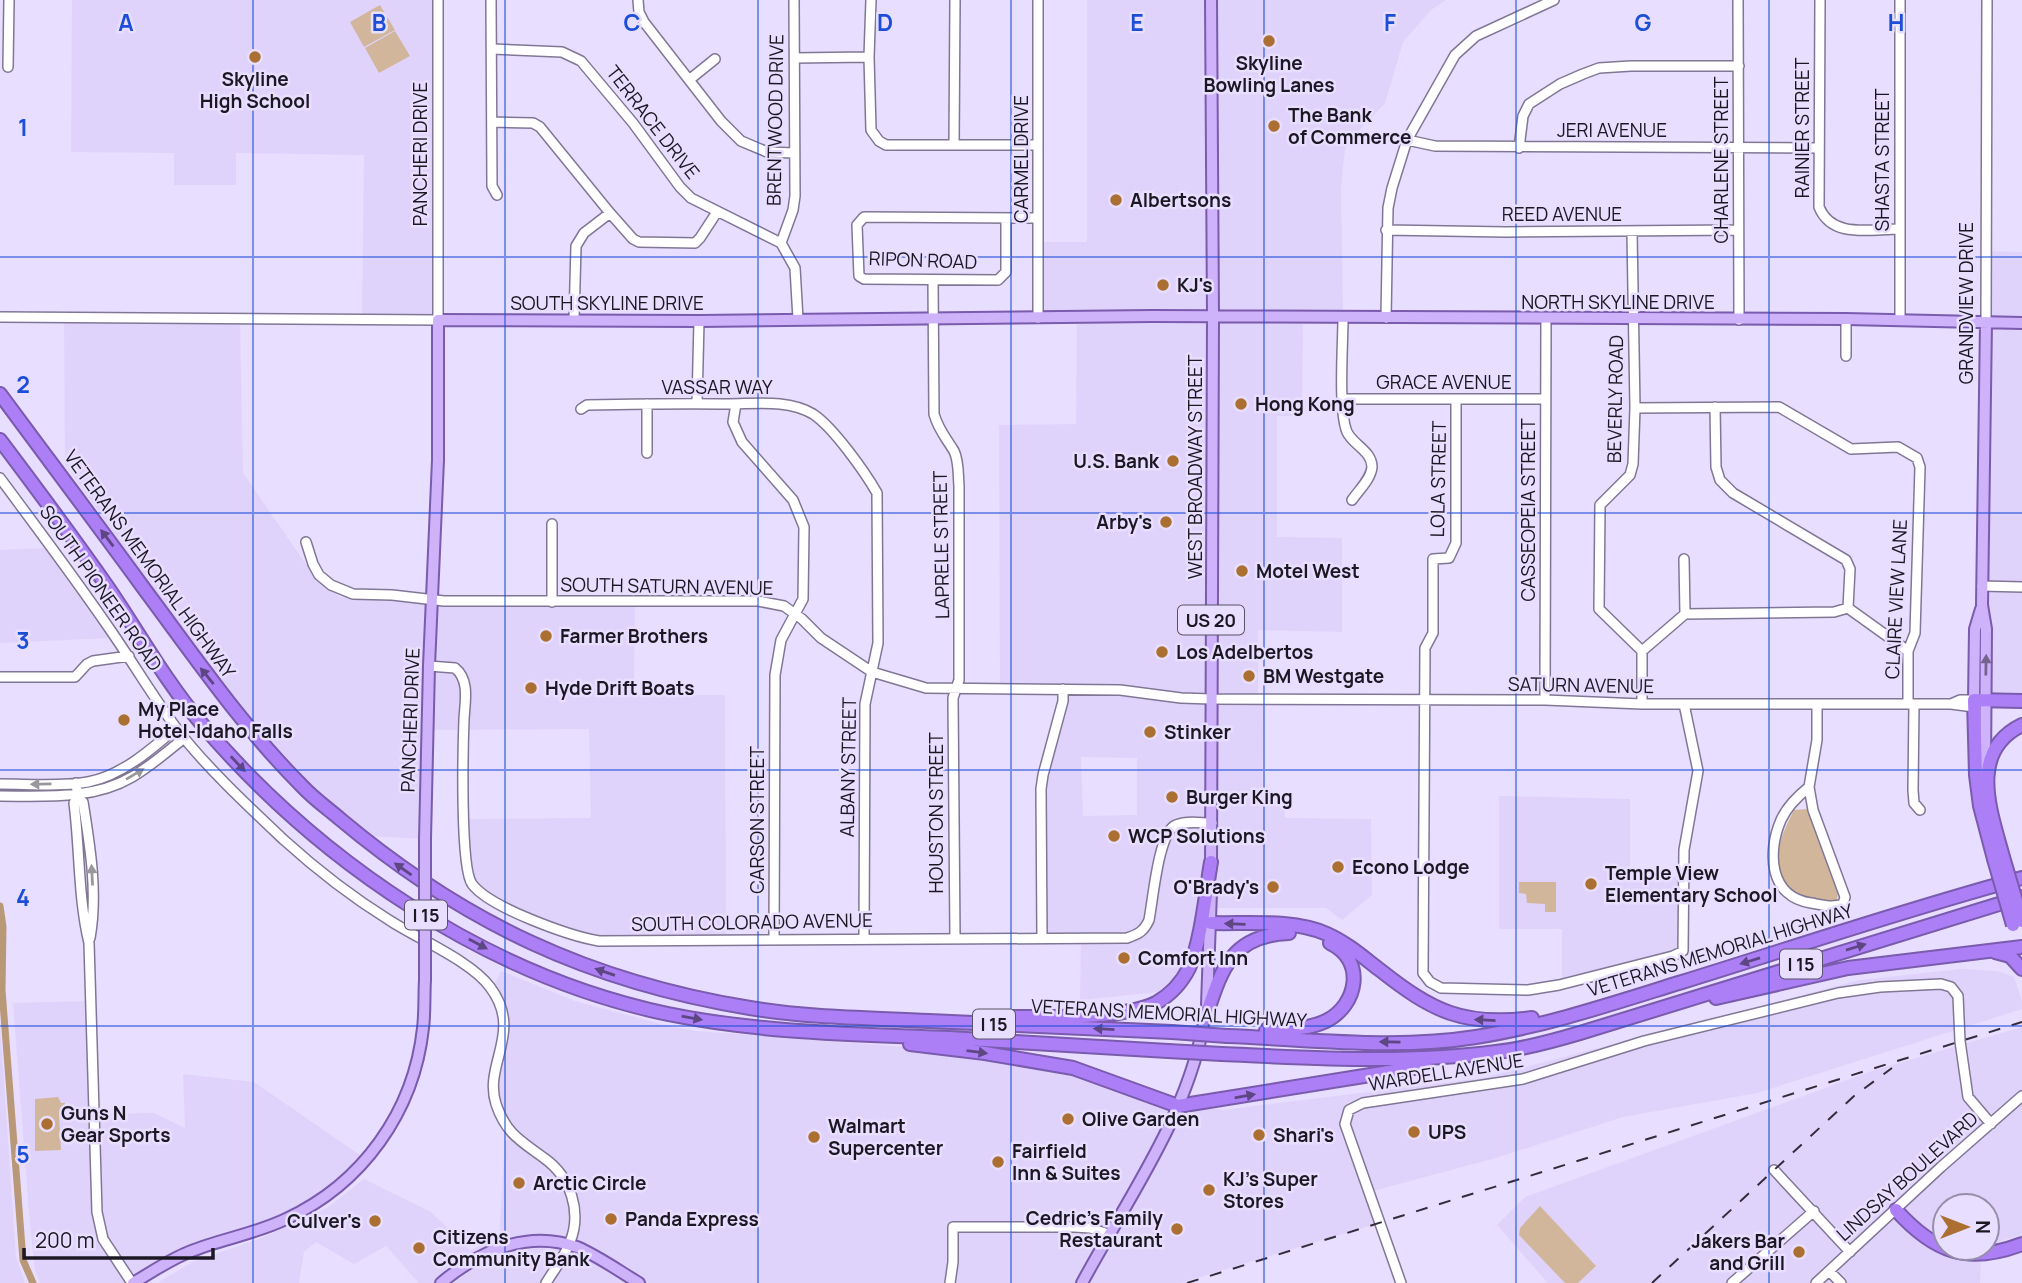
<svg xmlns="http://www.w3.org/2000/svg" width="2022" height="1283" viewBox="0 0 2022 1283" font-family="Manrope,sans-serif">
<rect width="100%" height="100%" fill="#e8deff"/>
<!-- built -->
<path fill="#e0d3fb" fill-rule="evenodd" d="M72,0H438V320H362L364,155L236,153V185H174V153L71,152Z
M1087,0H1446L1431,10L1403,42L1385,103L1350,140L1345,150L1341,185L1343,318H1303L1302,416H1277V537L1342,538V632L1258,630V698L1264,699L1262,798H1284L1285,818L1371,819L1372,895L1342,920L1326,908H1203L1176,977L1160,992L1080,1000L1081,938L1042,937L1041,789L1063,690H1000L999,425L1076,424L1077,318H1038V242H1087ZM1081,757L1137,758V815L1083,816Z
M1986,251L2022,252V696L1985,695Z
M64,320L240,321L243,473L319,583L340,597L433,600L635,601L634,695H725L726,940L599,941L498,903L471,883L464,819L591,818L589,729L427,730L425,839L368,836L300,774L216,677L65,464Z
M47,548L111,638L0,643V550Z
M1499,796L1630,799V876L1684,877L1683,951L1562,985V929H1499Z
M1961,969L1997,971L2014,977L2022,1001V1009L1757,1093L1623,1117L1496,1158L1369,1192L1379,1223L1180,1283H419L386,1246L354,1264L316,1242L304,1252L299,1283H157L193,1262L264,1237L327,1208L364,1179L431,1212L470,1250L499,1238L505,1142L514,1136L505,1125L494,1078L504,1041L492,989L501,971L575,1001L672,1027L697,1031L985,1053L1051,1063L1193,1105L1222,1110L1483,1078L1860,980Z
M91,1001L95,1114L154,1113L185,1128L183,1074L254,1082L367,1160L318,1202L211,1244L133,1283H40L35,1270L30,1225L13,1003Z
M0,1025L16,1257L25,1283H0Z
M2022,1027V1235L1987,1245V1206H1945V1248H1982L1980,1283H1548L1497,1225L1525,1197L1872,1071Z"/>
<!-- green -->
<path fill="#d1b69c" d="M380,5L395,30L364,47L350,22Z
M395,31L410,56L379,73L365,48Z
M1807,809L1838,894L1836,903C1825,902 1812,901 1802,897C1762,878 1779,839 1794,810Z
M1519,882H1556V912H1545V904L1527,903L1526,894L1519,893Z
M58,1097L61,1103H65V1110H61L59,1115L61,1150L35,1151V1099Z
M1540,1206L1596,1266L1578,1283H1565L1519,1235L1520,1228Z"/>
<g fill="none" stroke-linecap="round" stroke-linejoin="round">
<!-- canal -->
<path stroke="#b99878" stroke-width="7" d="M0,906L3,927L2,990L23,1260L33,1283"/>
<defs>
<path id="minor" d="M491,0L492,186L497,195
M638,0L639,12L644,22L721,121L741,141L767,152L794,153
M794,0L795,196L793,210L781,243L795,268L798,319
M871,0L869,57L871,130L879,141L886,145H1038
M1038,0V318
M1738,0L1739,320
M1820,0L1819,207C1832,239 1870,229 1899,229
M492,49L562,52L581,61L633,123L680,187L691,198L781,243
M795,58L869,57
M8,67L9,0
M689,80L715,59
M492,122L533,123L540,127L610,213L633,239L639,242L695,243L700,238L717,212
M1407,140L1435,146L1818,148
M954,145L955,0
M1519,148L1523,116L1529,104L1560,84L1583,74L1599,68L1631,66H1739
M1006,218V272L998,280L864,279L859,276L857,225L864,217L1031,218H1038
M1386,230L1506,232L1738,230
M1632,232L1635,408L1633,464L1630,475L1600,505L1599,609L1642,651V704
M933,280L934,414C938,429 946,438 954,451C959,461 958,474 959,486V680L953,698L955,937
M0,317L438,320V0
M1343,318C1343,345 1338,410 1347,432C1353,445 1372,451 1372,467C1371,479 1359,490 1352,500
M1386,318L1388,208L1392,188L1407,140L1455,55L1476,36L1554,0
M1846,319V356
M574,320L576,246L584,233L610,213
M1900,320V0
M1986,322L1987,0
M1343,399H1545
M1456,400V543L1449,558L1433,559V633L1425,648L1423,973L1430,982L1441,988L1528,990L1559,985L1673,956L1683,951L1684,850L1698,771L1684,704
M697,403L699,321
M736,404L733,422L742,442L793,500L804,527L803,599L781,640L775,675L774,939
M1715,407L1716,467L1720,480L1733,493L1846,560L1850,569L1848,608
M1635,408L1779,407L1851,449L1898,447L1917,458L1920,467L1915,633L1908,651V704
M581,409L587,405C634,404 681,403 728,404C755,404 788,399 813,414C833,427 865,472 877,493L878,643L865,704L864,938
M647,453V404
M0,478C37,528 74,577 109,628C132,661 153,697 177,729C205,766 250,808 284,840C316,869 352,897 389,920C418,939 471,961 490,987C524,1032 483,1064 496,1104C506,1134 521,1141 544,1158C571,1177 582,1212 570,1242C565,1256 554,1270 546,1283
M306,542L313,564L319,575L331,585L353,594L392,595L444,601H758L784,606L802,619L821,638L872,672L926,688L1120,690L1181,698L1211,699L1545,700L1642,704H1951L1974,707
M1684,559L1685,614
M1982,586L2022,587
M552,602V524
M1848,608L1908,651
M1642,651L1685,614L1834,612L1848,608
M429,666L455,668C470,680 465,702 464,719C463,746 460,867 472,884C490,908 570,936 599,941L1127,938C1139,934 1144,931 1149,920C1153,900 1158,837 1174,826C1184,820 1200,823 1212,823
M0,677H75L87,664L93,661L129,656
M1545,700L1546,319
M1914,704L1913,790L1914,803L1920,810
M1951,704L1960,700H1974
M76,783L78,799L74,803C80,850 78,897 89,943L97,1212L103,1239L132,1283
M0,784C28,784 60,787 88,782C121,776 152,749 176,728
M1809,787L1813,810L1845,897L1843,904C1832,908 1822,905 1811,903C1769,897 1767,852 1781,820C1787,806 1798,796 1809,787Z
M1809,787L1817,740V705
M0,796C44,796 93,800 132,777C151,766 168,751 184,738
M78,799L83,802C90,846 98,893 90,938
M1042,937L1041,789L1043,775L1063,701V689
M1774,1170L1850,1252
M1829,1271L1841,1283
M950,1283L953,1262V1227H1074L1090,1228L1108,1234
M1401,1283L1345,1124L1349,1110L1363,1103L1523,1079L1644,1041L1838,993L1880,987L1941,984L1951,987L1958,996L1960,1041L1968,1097L1991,1124
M1732,1283L1814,1211
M1816,1283L1941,1167L2022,1096"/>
<path id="major" d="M1211,0L1213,317L1211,868
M1974,700L1975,629L1981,609
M1985,773L1986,629L1982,605L1986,322
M425,839L429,666L438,460V320L699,321L1152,316L1846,319L2022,323
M1207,1005L1211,891
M133,1283C152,1272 169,1260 189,1252C221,1239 255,1234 286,1219C362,1184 414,1112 423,1028C425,1013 424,996 425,980
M441,1283C478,1252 527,1229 577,1247C598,1256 619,1271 639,1283
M1082,1283C1126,1201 1185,1120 1203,1027"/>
<path id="highway" d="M0,394C48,459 97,524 145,590C195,657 242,726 302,786C313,798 327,808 340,819C464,923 590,982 750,1008C809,1018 870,1018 929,1021C1010,1025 1091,1029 1172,1032
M0,440C37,489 74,539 109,589C139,633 166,682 201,723C319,862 487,976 668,1014C761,1033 854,1034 949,1038C1022,1042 1095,1047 1168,1051
M2003,857C1991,812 1967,752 2022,725
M1994,859L1980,806L1976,775L1974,700L2022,701
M1211,923C1248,924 1293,919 1327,934C1347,943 1363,957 1380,970C1432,1011 1463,1027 1532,1018
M1995,952L2010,956L2022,969
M1716,998L1848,968L2022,947
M1011,1017C1048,1017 1124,1019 1156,1003C1170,995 1182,982 1189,968C1201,943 1206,891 1211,862
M1205,1019C1221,971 1230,935 1289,933
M1266,1030C1286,1029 1307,1030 1326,1021C1358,1005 1366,960 1330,943
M1227,1036C1309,1039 1394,1050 1476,1037C1546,1026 1614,1003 1682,982C1795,947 1907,909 2022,878
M910,1044L985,1053L1073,1068L1178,1106L1426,1066
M1222,1054C1314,1058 1405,1064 1496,1052C1525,1049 1553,1041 1580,1033L2022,897
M1896,1210C1934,1252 1967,1265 2022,1244"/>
</defs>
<!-- minor casing -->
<use href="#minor" stroke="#817795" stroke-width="12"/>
<!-- major casing -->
<use href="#major" stroke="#7a5bad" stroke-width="14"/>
<!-- highway casing -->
<use href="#highway" stroke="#7a5bad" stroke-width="16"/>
<!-- minor -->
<use href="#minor" stroke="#fff" stroke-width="9"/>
<!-- major -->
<use href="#major" stroke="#ceb2fa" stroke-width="10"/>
<!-- highway -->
<use href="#highway" stroke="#ad7ff7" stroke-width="12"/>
<!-- rail -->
<path stroke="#322d3b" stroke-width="2" stroke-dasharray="12 12" stroke-linecap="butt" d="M1187,1283L2022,1022
M1652,1283L1854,1096L1892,1068"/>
<defs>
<path id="major-bridge" d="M425,980V839"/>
<path id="highway-bridge" d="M2003,857L2022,921
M1994,859L2013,925
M1172,1032L1227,1036
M1168,1051L1222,1054"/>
</defs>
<!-- major-bridge casing -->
<use href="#major-bridge" stroke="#7a5bad" stroke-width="14" stroke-linecap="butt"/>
<!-- highway-bridge casing -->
<use href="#highway-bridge" stroke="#7a5bad" stroke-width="16" stroke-linecap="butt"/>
<!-- major-bridge -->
<use href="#major-bridge" stroke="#ceb2fa" stroke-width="10"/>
<!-- highway-bridge -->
<use href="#highway-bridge" stroke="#ad7ff7" stroke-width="12"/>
</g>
<!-- one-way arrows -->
<defs><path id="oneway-solid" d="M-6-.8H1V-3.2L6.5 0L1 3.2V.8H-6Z" transform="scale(1.75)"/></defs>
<g fill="#5d4682">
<use href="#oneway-solid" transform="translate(107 538) rotate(-127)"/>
<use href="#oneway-solid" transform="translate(207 676) rotate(-129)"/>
<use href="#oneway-solid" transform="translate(238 764) rotate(47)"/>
<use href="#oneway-solid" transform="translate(403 869) rotate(-145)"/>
<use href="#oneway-solid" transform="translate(1235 924) rotate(-178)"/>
<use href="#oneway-solid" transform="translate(478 944) rotate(28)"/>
<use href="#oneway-solid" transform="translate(1856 947) rotate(-17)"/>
<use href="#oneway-solid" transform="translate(1750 961) rotate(163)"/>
<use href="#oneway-solid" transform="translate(605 972) rotate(-161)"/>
<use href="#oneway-solid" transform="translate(692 1018) rotate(10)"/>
<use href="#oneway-solid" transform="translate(1485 1020) rotate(-177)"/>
<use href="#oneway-solid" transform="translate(1104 1029) rotate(-177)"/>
<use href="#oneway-solid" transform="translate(1390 1042) rotate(-179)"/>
<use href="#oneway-solid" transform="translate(977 1052) rotate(7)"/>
<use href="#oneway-solid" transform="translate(1245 1096) rotate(-10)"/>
</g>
<use fill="#75658e" href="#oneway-solid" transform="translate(1986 665) rotate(-89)"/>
<g fill="#99979c">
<use href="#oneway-solid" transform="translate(135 774) rotate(-31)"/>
<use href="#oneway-solid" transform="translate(41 784) rotate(179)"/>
<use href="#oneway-solid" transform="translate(92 875) rotate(-93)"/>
</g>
<!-- grid -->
<path fill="none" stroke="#1d4ed8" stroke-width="2" stroke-opacity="0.55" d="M253,0V1283M505,0V1283M758,0V1283M1011,0V1283M1264,0V1283M1516,0V1283M1769,0V1283M0,257H2022M0,513H2022M0,770H2022M0,1026H2022"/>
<!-- markers -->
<g fill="#ab7031" stroke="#e8deff" stroke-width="2.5">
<circle cx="1269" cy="41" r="7"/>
<circle cx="255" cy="57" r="7"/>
<circle cx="1274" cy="126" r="7"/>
<circle cx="1116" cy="200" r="7"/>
<circle cx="1163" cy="285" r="7"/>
<circle cx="1241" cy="404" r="7"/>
<circle cx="1173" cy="461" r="7"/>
<circle cx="1166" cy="522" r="7"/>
<circle cx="1242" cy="571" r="7"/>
<circle cx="546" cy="636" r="7"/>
<circle cx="1162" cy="652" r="7"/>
<circle cx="1249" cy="676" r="7"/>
<circle cx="531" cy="688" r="7"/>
<circle cx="124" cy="720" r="7"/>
<circle cx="1150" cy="732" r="7"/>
<circle cx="1172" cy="797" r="7"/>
<circle cx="1114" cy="836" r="7"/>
<circle cx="1338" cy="867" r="7"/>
<circle cx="1591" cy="884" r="7"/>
<circle cx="1273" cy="887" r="7"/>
<circle cx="1124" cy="958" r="7"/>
<circle cx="1068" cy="1119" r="7"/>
<circle cx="47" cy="1124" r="7"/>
<circle cx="1414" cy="1132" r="7"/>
<circle cx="1259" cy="1135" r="7"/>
<circle cx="814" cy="1137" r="7"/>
<circle cx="998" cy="1162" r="7"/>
<circle cx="519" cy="1183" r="7"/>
<circle cx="1209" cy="1190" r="7"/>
<circle cx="611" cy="1219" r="7"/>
<circle cx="375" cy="1221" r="7"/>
<circle cx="1177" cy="1229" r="7"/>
<circle cx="419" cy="1248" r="7"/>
<circle cx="1799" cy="1252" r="7"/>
</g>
<g text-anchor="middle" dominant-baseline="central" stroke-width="5" stroke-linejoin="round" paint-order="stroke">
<!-- shield labels -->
<g fill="#e8deff" stroke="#595365" stroke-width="2">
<rect x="1178" y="605.5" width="66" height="29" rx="5"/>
<rect x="405" y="900.5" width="42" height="29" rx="5"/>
<rect x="1780" y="949.5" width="42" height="29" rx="5"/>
<rect x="973" y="1009.5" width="42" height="29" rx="5"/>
</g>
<g font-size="18" font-weight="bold" fill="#1c1823">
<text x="1211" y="620">US 20</text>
<text x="426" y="915">I 15</text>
<text x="1801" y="964">I 15</text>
<text x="994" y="1024">I 15</text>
</g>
<!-- poi labels -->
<g font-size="19" font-weight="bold" fill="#1c1823" stroke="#e8deff" text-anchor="start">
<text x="1269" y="63" text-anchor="middle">Skyline<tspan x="1269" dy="22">Bowling Lanes</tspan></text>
<text x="255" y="79" text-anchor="middle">Skyline<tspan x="255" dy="22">High School</tspan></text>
<text x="1288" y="115">The Bank<tspan x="1288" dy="22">of Commerce</tspan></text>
<text x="1130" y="200">Albertsons</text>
<text x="1177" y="285">KJ's</text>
<text x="1255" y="404">Hong Kong</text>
<text x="1159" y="461" text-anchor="end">U.S. Bank</text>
<text x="1152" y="522" text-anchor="end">Arby's</text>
<text x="1256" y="571">Motel West</text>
<text x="560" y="636">Farmer Brothers</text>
<text x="1176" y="652">Los Adelbertos</text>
<text x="1263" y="676">BM Westgate</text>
<text x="545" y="688">Hyde Drift Boats</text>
<text x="138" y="709">My Place<tspan x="138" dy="22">Hotel-Idaho Falls</tspan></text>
<text x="1164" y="732">Stinker</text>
<text x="1186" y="797">Burger King</text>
<text x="1128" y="836">WCP Solutions</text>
<text x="1352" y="867">Econo Lodge</text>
<text x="1605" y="873">Temple View<tspan x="1605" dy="22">Elementary School</tspan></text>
<text x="1259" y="887" text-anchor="end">O'Brady's</text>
<text x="1138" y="958">Comfort Inn</text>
<text x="61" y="1113">Guns N<tspan x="61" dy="22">Gear Sports</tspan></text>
<text x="1082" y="1119">Olive Garden</text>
<text x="828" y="1126">Walmart<tspan x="828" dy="22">Supercenter</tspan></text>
<text x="1428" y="1132">UPS</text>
<text x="1273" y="1135">Shari's</text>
<text x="1012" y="1151">Fairfield<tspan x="1012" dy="22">Inn &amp; Suites</tspan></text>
<text x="1223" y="1179">KJ’s Super<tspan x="1223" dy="22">Stores</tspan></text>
<text x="533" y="1183">Arctic Circle</text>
<text x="1163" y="1218" text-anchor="end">Cedric's Family<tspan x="1163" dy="22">Restaurant</tspan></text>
<text x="625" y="1219">Panda Express</text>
<text x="361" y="1221" text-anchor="end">Culver's</text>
<text x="433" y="1237">Citizens<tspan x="433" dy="22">Community Bank</tspan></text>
<text x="1785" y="1241" text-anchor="end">Jakers Bar<tspan x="1785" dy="22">and Grill</tspan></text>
</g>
<!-- street labels -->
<g font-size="19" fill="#1c1823" stroke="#e8deff">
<text transform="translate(775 120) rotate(-89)">BRENTWOOD DRIVE</text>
<text transform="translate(653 122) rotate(52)">TERRACE DRIVE</text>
<text transform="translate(1802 128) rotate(-90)">RAINIER STREET</text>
<text x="1612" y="130">JERI AVENUE</text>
<text transform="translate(420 154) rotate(-90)">PANCHERI DRIVE</text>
<text transform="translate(1021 159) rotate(-90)">CARMEL DRIVE</text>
<text transform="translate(1721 160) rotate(-90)">CHARLENE STREET</text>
<text transform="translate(1882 160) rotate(-90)">SHASTA STREET</text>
<text x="1562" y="214">REED AVENUE</text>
<text transform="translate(923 260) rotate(2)">RIPON ROAD</text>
<text x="1618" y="302">NORTH SKYLINE DRIVE</text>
<text x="607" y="303">SOUTH SKYLINE DRIVE</text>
<text transform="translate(1966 303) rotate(-90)">GRANDVIEW DRIVE</text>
<text x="1444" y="382">GRACE AVENUE</text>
<text x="717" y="387">VASSAR WAY</text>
<text transform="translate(1615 399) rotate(-89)">BEVERLY ROAD</text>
<text transform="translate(1195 467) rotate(-90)">WEST BROADWAY STREET</text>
<text transform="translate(1438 479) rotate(-89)">LOLA STREET</text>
<text transform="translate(1528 510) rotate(-90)">CASSEOPEIA STREET</text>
<text transform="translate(941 545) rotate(-91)">LAPRELE STREET</text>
<text transform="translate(150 564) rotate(54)">VETERANS MEMORIAL HIGHWAY</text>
<text transform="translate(667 586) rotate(1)">SOUTH SATURN AVENUE</text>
<text transform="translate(101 588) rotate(55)">SOUTH PIONEER ROAD</text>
<text transform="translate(1896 599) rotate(-87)">CLAIRE VIEW LANE</text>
<text transform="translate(1581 685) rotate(1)">SATURN AVENUE</text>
<text transform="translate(410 720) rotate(-88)">PANCHERI DRIVE</text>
<text transform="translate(848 767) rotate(-89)">ALBANY STREET</text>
<text transform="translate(936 813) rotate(-90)">HOUSTON STREET</text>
<text transform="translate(757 820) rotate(-90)">CARSON STREET</text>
<text transform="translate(752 922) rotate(-1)">SOUTH COLORADO AVENUE</text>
<text transform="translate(1720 950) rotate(-17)">VETERANS MEMORIAL HIGHWAY</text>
<text transform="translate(1169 1013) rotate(3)">VETERANS MEMORIAL HIGHWAY</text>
<text transform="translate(1446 1072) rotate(-9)">WARDELL AVENUE</text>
<text transform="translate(1907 1176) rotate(-42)">LINDSAY BOULEVARD</text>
</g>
</g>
<g font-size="23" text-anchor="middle" font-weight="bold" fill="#1d4ed8" stroke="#e8deff" stroke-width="5" stroke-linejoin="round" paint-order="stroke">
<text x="126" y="31">A</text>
<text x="379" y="31">B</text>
<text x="632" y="31">C</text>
<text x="885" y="31">D</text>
<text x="1137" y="31">E</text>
<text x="1390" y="31">F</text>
<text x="1643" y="31">G</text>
<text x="1896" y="31">H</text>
<text x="23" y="136">1</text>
<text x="23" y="393">2</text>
<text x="23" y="649">3</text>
<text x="23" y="906">4</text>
<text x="23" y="1163">5</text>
</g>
<!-- north arrow -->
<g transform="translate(1966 1227) rotate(90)"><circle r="33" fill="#e8deff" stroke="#968fa7" stroke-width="2"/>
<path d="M0-5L12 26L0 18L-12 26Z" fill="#ab7031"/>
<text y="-10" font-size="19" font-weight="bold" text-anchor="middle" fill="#1c1823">N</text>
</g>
<!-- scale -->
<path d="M24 1248v10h189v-10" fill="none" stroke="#1c1823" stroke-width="3.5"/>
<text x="35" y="1248" font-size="21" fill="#1c1823" stroke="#e8deff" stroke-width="5" paint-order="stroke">200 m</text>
</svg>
